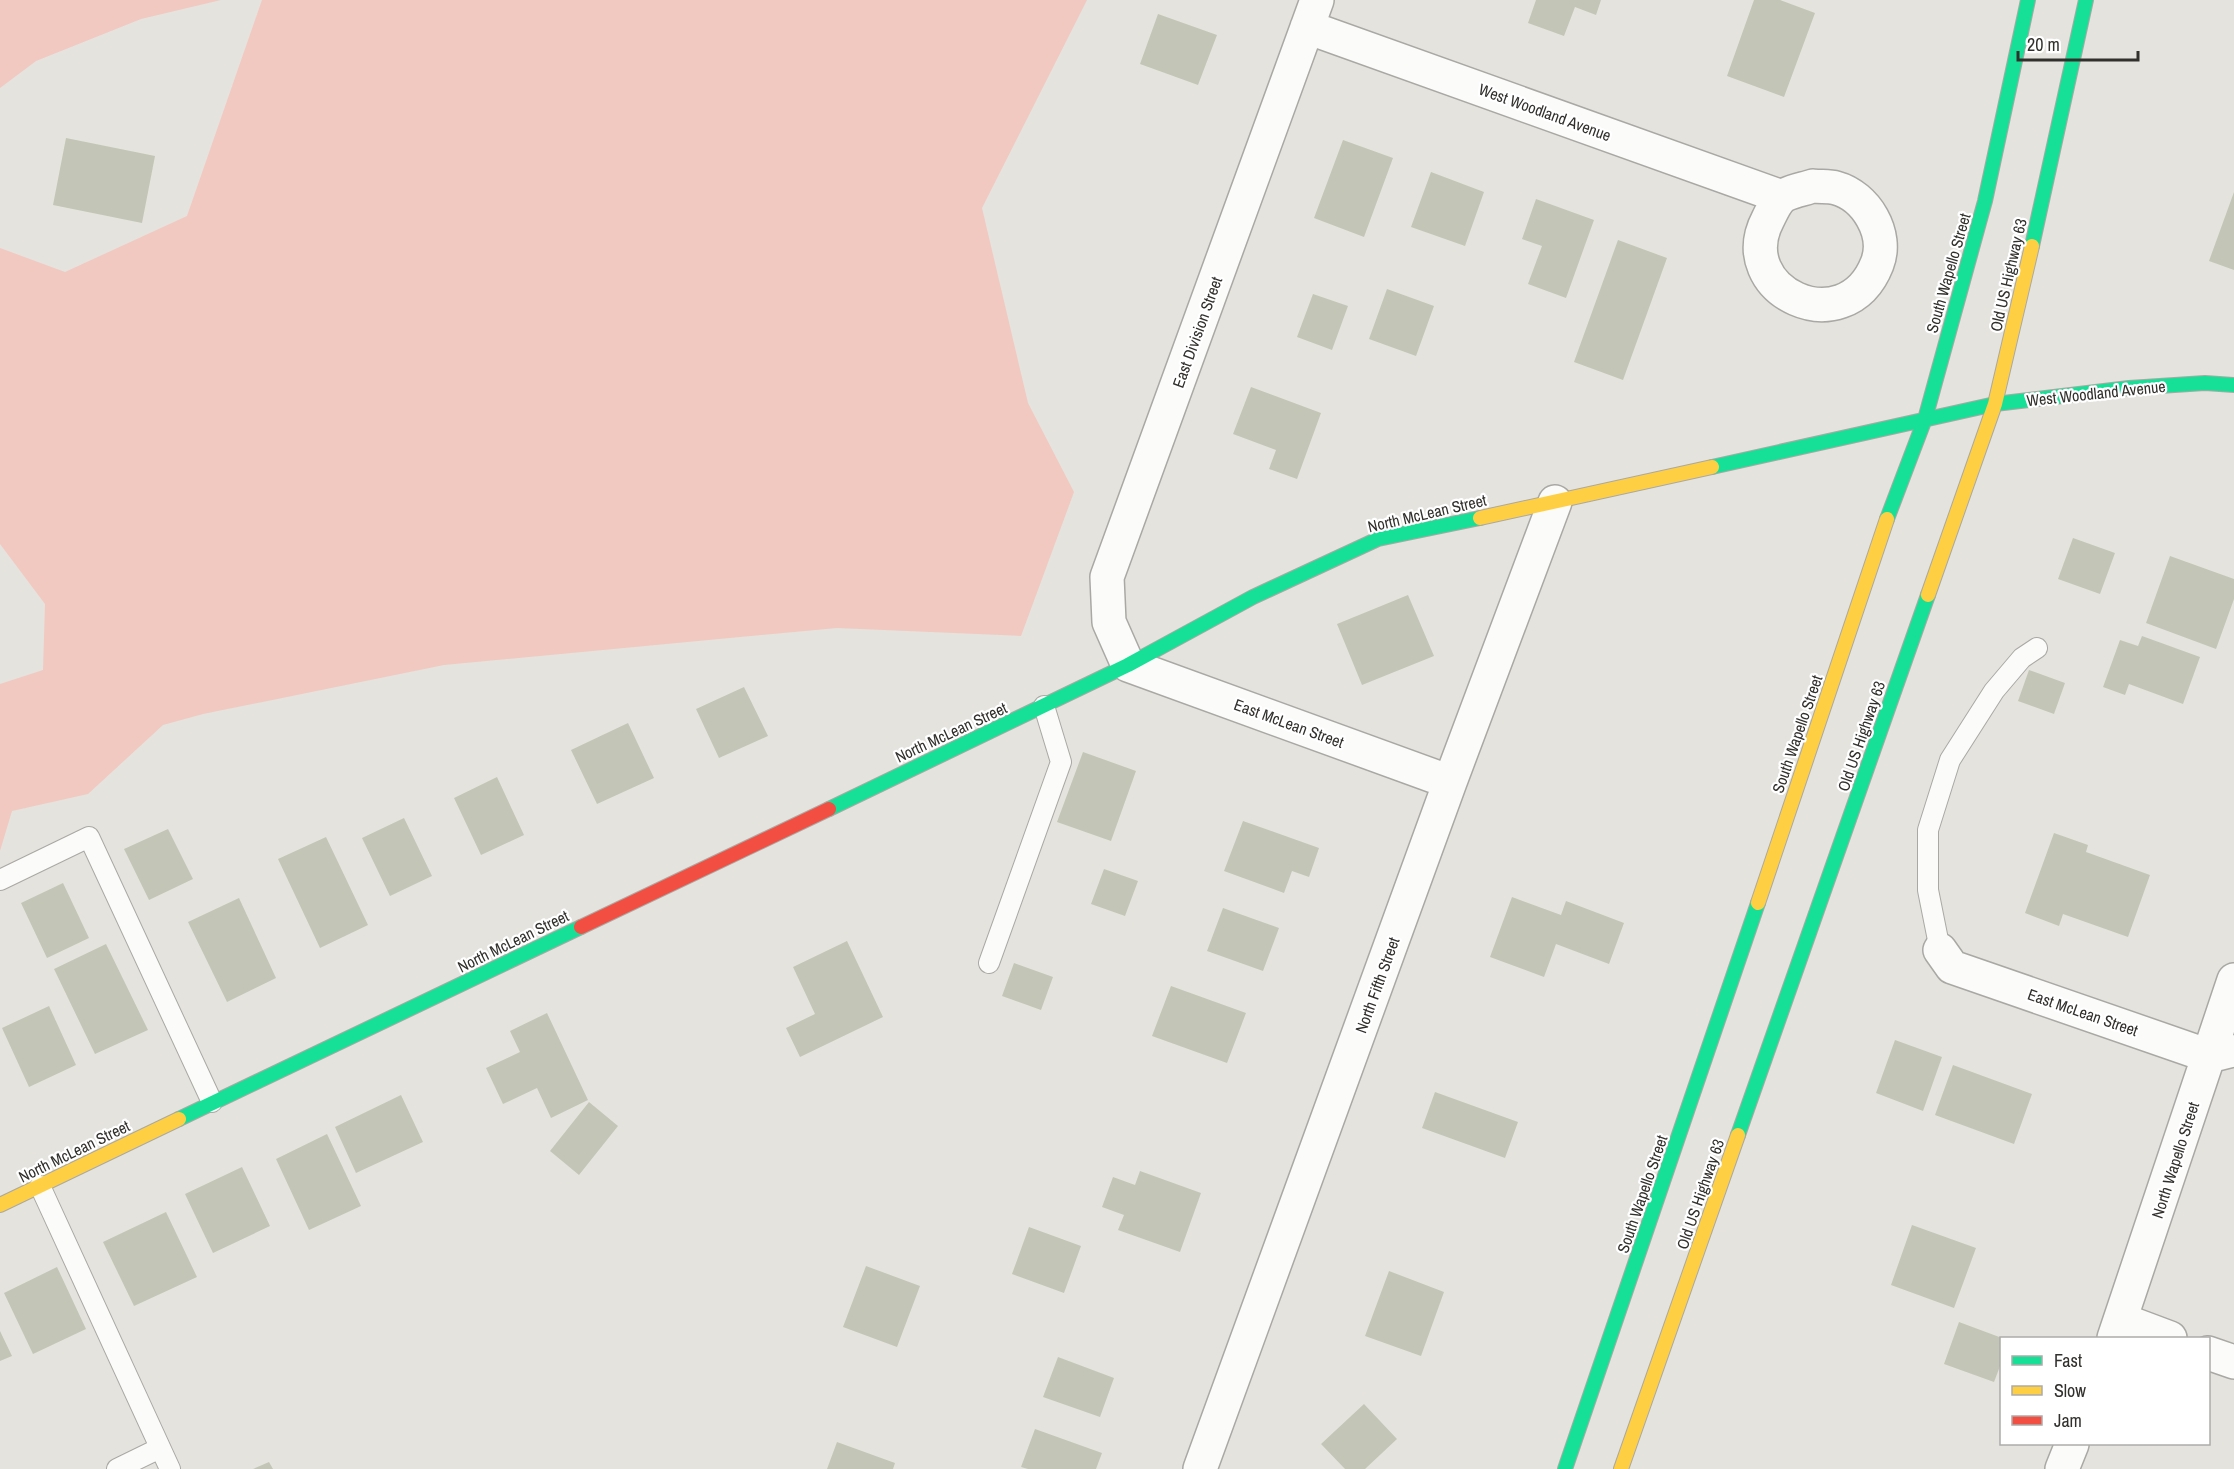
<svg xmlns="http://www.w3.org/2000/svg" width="2234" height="1469" viewBox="0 0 2234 1469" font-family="'Archivo Narrow',sans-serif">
<rect width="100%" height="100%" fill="#e5e3de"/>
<!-- green -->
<path fill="#f1c9c1" d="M0,0H221L141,19L36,61L0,88Z
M262,0H1087L982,208L1028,403L1074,492L1021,636L837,628L444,665L203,714L163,725L88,794L12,811L0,851V684L43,670L45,604L0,544V248L65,272L187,216Z"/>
<!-- building -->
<path fill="#c3c6b6" d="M1536,0H1601L1596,15L1575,7L1564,36L1528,23Z
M1754,0H1780L1815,13L1784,97L1727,76Z
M1158,14L1217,35L1198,85L1140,64Z
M66,138L155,156L142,223L53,205Z
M1343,140L1393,158L1364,237L1314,218Z
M1431,172L1484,192L1465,246L1411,227Z
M2234,192V270L2209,261Z
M1536,199L1594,220L1566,298L1528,284L1542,246L1522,239Z
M1618,240L1667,258L1623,380L1574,362Z
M1387,289L1434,306L1416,356L1369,339Z
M1313,294L1348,306L1332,350L1297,337Z
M1251,387L1321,413L1297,479L1269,469L1276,450L1233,434Z
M2073,538L2115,553L2100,594L2058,579Z
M2170,556L2234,579V599L2216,649L2146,623Z
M1408,595L1434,656L1362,685L1337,624Z
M2142,636L2200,657L2183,704L2129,684L2125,695L2103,687L2120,640L2138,646Z
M2029,670L2065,683L2054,714L2018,701Z
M744,687L768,736L719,758L696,709Z
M628,723L654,778L597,804L571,750Z
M1083,752L1136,771L1111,841L1057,822Z
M497,777L524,835L481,855L454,798Z
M404,818L432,876L390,896L362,838Z
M1243,821L1319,848L1309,877L1292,871L1284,893L1224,871Z
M168,829L193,879L149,900L124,849Z
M2054,833L2088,845L2086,852L2150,875L2128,937L2063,914L2059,926L2025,913Z
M326,837L368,925L320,948L278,859Z
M1104,869L1138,881L1125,916L1091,904Z
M63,883L89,938L47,958L21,903Z
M1512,897L1561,915L1566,901L1624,923L1609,964L1556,944L1544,977L1490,957Z
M239,898L276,978L227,1002L188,922Z
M1223,908L1279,928L1263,971L1207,951Z
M847,941L883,1017L800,1057L786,1028L815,1014L793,967Z
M106,944L148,1030L95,1054L54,969Z
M1014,963L1053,977L1041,1010L1002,996Z
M1171,986L1246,1013L1227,1063L1152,1036Z
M49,1006L76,1065L29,1087L2,1028Z
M547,1013L588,1100L551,1118L537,1088L503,1104L486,1068L520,1052L510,1031Z
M1895,1040L1942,1057L1923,1111L1876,1093Z
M1953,1065L2032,1094L2014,1144L1935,1115Z
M1435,1092L1518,1122L1505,1158L1422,1128Z
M401,1095L423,1142L356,1173L335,1127Z
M589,1102L618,1126L579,1175L550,1151Z
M327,1134L361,1206L309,1230L276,1159Z
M242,1167L270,1226L213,1253L185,1194Z
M1140,1171L1201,1193L1180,1252L1118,1230L1124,1215L1102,1207L1113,1177L1135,1185Z
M166,1212L197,1277L134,1306L103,1242Z
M1912,1225L1976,1248L1954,1308L1891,1285Z
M1029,1227L1081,1246L1064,1293L1012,1274Z
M866,1266L920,1286L897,1347L843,1327Z
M57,1267L86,1329L33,1354L4,1293Z
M1389,1271L1444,1292L1421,1356L1365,1336Z
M1959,1322L2002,1338V1361L1994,1382L1944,1364Z
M0,1331L12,1356L0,1361Z
M1058,1357L1114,1378L1100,1417L1043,1397Z
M1364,1404L1397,1439L1365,1469H1345L1321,1444Z
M1035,1429L1102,1453L1096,1469H1028L1021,1467Z
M837,1442L895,1463L893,1469H827Z
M269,1462L273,1469H253Z"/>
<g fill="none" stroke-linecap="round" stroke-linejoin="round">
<defs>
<path id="lane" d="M0,880L89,837L212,1102
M1940,950L1928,890V830L1950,760L1994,691L2022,658L2037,648
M989,963L1061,762L1044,706
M40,1186L170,1469
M117,1469L160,1448"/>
<path id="street" d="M1317,0L1107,577L1109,622L1128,665L1450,782
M1307,27L1782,197
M1813,186C1821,187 1829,186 1836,188C1866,196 1889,234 1877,264C1845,345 1730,291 1768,219C1772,211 1776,201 1783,196C1791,191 1804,189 1813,186Z
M1940,950L1952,967L2209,1056L2229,1051
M2122,1320L2170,1338
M2114,1338L2234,980
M2208,1353L2234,1362
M1200,1469L1450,782L1555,502
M2062,1469L2072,1444"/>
<path id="fast" d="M2032,246L2086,0
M1712,467L1995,404L2129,388L2205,383L2234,385
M1887,519L1925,419L1985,201L2028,0
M829,809L1128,665L1253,597L1378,539L1480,518
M179,1119L581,927
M1738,1135L1928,595
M1565,1469L1758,903"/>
<path id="slow" d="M1480,518L1712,467
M1928,595L1995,404L2032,246
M1758,903L1887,519
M0,1205L179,1119
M1621,1469L1738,1135"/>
<path id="jam" d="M581,927L829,809"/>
</defs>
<!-- lane casing -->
<use href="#lane" stroke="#aaa8a4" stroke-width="22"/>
<!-- street casing -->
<use href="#street" stroke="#aaa8a4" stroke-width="36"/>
<!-- fast casing -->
<use href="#fast" stroke="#aaa8a4" stroke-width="16"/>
<!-- slow casing -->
<use href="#slow" stroke="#aaa8a4" stroke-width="16"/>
<!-- jam casing -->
<use href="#jam" stroke="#aaa8a4" stroke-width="16"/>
<!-- lane -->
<use href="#lane" stroke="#fbfbfa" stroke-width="20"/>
<!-- street -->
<use href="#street" stroke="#fbfbfa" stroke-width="33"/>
<!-- fast -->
<use href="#fast" stroke="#16e098" stroke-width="14"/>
<!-- slow -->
<use href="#slow" stroke="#ffcf43" stroke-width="14"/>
<!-- jam -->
<use href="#jam" stroke="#f24e42" stroke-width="14"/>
</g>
<g text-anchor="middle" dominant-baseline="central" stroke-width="4.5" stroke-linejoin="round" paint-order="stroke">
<!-- street labels -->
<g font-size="16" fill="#32302d" stroke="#fff">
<text transform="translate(1545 112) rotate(20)">West Woodland Avenue</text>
<text transform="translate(1948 273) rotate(-74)">South Wapello Street</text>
<text transform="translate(2008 275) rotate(-77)">Old US Highway 63</text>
<text transform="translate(1197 332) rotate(-70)">East Division Street</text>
<text transform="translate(2096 393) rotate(-6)">West Woodland Avenue</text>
<text transform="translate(1427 513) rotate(-13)">North McLean Street</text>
<text transform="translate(1289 723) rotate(20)">East McLean Street</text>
<text transform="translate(951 732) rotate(-25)">North McLean Street</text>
<text transform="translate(1797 734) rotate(-71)">South Wapello Street</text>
<text transform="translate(1861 736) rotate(-71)">Old US Highway 63</text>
<text transform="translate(513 941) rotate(-26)">North McLean Street</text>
<text transform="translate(1377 985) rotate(-70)">North Fifth Street</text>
<text transform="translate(2083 1012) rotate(19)">East McLean Street</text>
<text transform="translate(74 1151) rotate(-26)">North McLean Street</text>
<text transform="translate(2175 1160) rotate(-72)">North Wapello Street</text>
<text transform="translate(1642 1194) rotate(-71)">South Wapello Street</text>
<text transform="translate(1700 1194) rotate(-71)">Old US Highway 63</text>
</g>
</g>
<!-- legend -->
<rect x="2000" y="1337" width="210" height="108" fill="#ffffff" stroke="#adacab" stroke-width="1.5"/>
<rect x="2012" y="1356" width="30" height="9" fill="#16e098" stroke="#adacab" stroke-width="1.5"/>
<text x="2054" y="1367" font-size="18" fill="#32302d">Fast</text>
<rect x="2012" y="1386" width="30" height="9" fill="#ffcf43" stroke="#adacab" stroke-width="1.5"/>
<text x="2054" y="1397" font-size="18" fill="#32302d">Slow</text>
<rect x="2012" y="1416" width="30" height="9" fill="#f24e42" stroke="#adacab" stroke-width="1.5"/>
<text x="2054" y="1427" font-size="18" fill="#32302d">Jam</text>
<!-- scale -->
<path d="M2018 51v9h120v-9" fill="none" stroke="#32302d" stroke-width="3"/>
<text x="2027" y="51" font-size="18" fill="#32302d" stroke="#ffffff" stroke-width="4.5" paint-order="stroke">20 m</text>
</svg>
